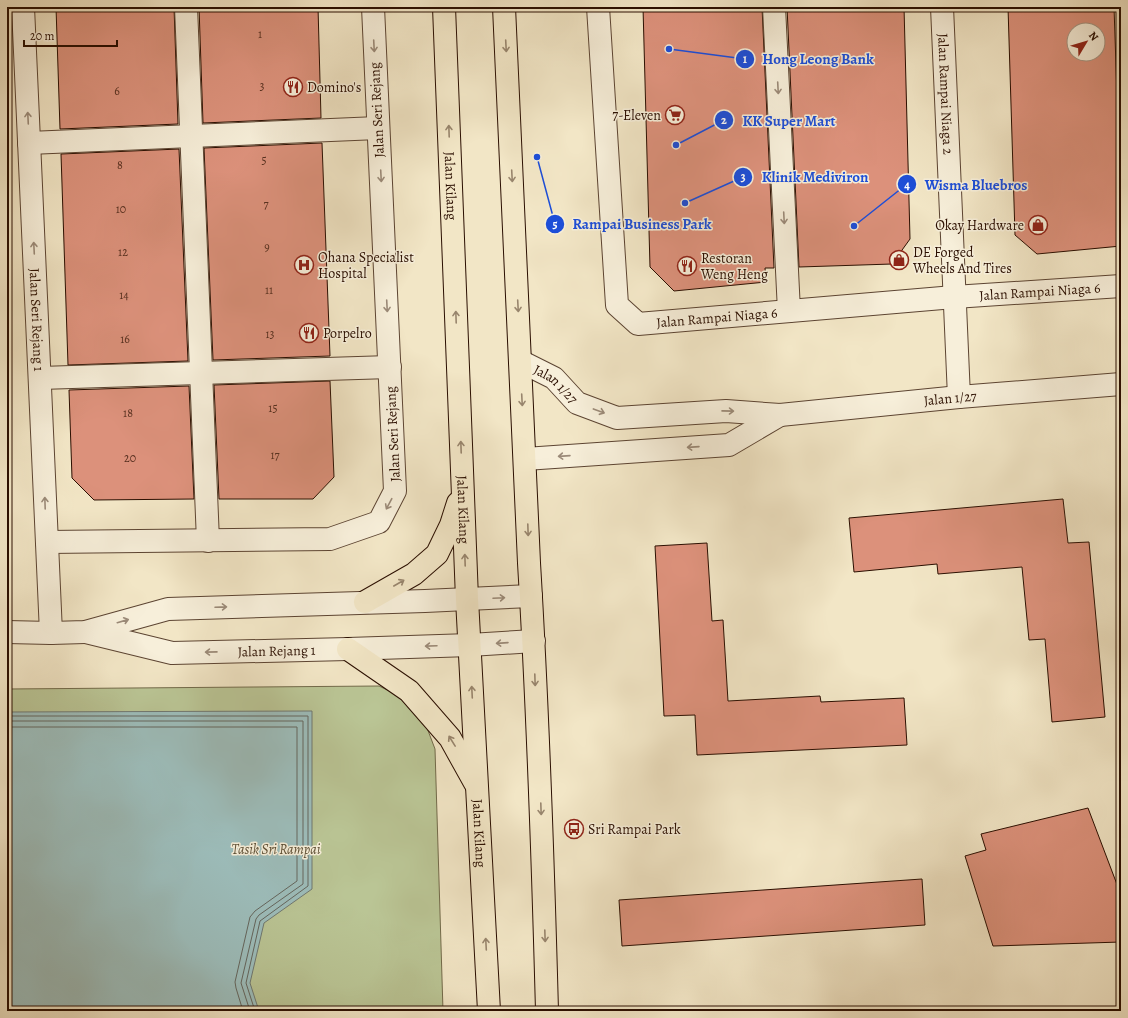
<svg xmlns="http://www.w3.org/2000/svg" width="1128" height="1018" viewBox="0 0 1128 1018" font-family="Alegreya,serif">
<rect width="100%" height="100%" fill="#f2e6c6"/>
<filter id="stains"><feTurbulence type="fractalNoise" baseFrequency=".005" numOctaves="4"/><feColorMatrix values="0 0 0 0 .2 0 0 0 0 .09 0 0 0 0 .02 0 0 0 .5 -.17"/></filter>
<radialGradient id="worn" r=".72"><stop offset=".6" stop-color="#630" stop-opacity="0"/><stop offset="1" stop-color="#630" stop-opacity=".3"/></radialGradient>
<!-- green -->
<path fill="#bac595" stroke="#726a4a" d="M379,686L406,699L424,720L435,749L443,1011H7V689Z"/>
<!-- water -->
<path fill="#9dbebc" stroke="#6f7871" d="M312,711V889L264,923L250,983L259,1011H7V712Z"/>
<g fill="none" stroke-linecap="round" stroke-linejoin="round">
<!-- shore -->
<path stroke="#64665e" stroke-width="1" d="M7,716H308V886L260,921L246,983L255,1011
M7,721H303V884L259,915L256,919L241,983L250,1011
M7,727H297V881L255,911L250,917L235,982L236,988L243,1011"/>
</g>
<!-- building -->
<path fill="#dc917b" stroke="#2a0e00" fill-rule="evenodd" d="M56,7H174L178,124L60,129Z
M199,7H318L321,118L203,123Z
M643,7H762L774,268H765L766,282L674,291L650,267Z
M787,7H904L910,239L892,264L799,267Z
M1008,7H1114L1121,215V246L1037,254L1015,235ZM1074,30H1098V54H1074Z
M322,143L330,356L213,360L204,148Z
M179,149L188,361L68,365L61,154Z
M330,381L334,477L313,499H219L214,385Z
M189,386L194,499L94,500L72,478L69,390Z
M1063,499L1068,543L1089,542L1105,717L1052,722L1045,639L1029,640L1022,567L938,574L937,564L854,572L849,518Z
M707,543L712,621L723,620L728,701L820,696L821,702L904,698L907,745L697,755L695,715L664,716L655,546Z
M1088,808L1121,895V942L993,946L965,856L986,850L981,834Z
M922,879L925,925L622,946L619,900Z"/>
<g fill="none" stroke-linecap="round" stroke-linejoin="round">
<defs>
<g id="minor">
<path id="s1" d="M23,7L51,633"/>
<path d="M186,7L208,541"/>
<path id="s2" d="M598,7L617,305L638,324L954,297L1121,286"/>
<path d="M774,7L789,311"/>
<path id="s3" d="M942,7L959,397"/>
<path d="M29,143L378,128"/>
<path id="s4" d="M520,361L554,378L577,403L617,418L726,411L780,415L959,397L1121,384"/>
<path d="M40,378L390,367"/>
<path d="M525,459L729,445L780,415"/>
<path d="M47,542L330,539L379,522L395,491L373,7"/>
<path d="M7,632L51,633L85,632L168,609L425,601L531,596"/>
<path id="s5" d="M86,632L172,653L348,649L470,645L534,641"/>
</g>
<g id="major">
<path id="s6" d="M444,7L467,599L489,1011"/>
<path d="M504,7L529,563C538,712 543,861 547,1011"/>
<path d="M365,602L414,574L437,554L451,525L458,503"/>
<path d="M348,649L409,691L450,738L475,783"/>
</g>
</defs>
<!-- minor casing -->
<use href="#minor" stroke="#5c4432" stroke-width="24"/>
<!-- major casing -->
<use href="#major" stroke="#2a0e00" stroke-width="24"/>
<!-- minor -->
<use href="#minor" stroke="#f7efda" stroke-width="22"/>
<!-- major -->
<use href="#major" stroke="#f2e6c6" stroke-width="22"/>
</g>
<!-- one-way arrows -->
<defs><path id="oneway-shaft" d="M-6 0H5M1.5-3L5.5 0L1.5 3" fill="none" stroke-width="1.6" stroke-linecap="round" stroke-linejoin="round"/></defs>
<g stroke="#9b8a78">
<use href="#oneway-shaft" transform="translate(374 46) rotate(87)"/>
<use href="#oneway-shaft" transform="translate(778 88) rotate(87)"/>
<use href="#oneway-shaft" transform="translate(28 118) rotate(-93)"/>
<use href="#oneway-shaft" transform="translate(381 176) rotate(87)"/>
<use href="#oneway-shaft" transform="translate(784 218) rotate(87)"/>
<use href="#oneway-shaft" transform="translate(34 248) rotate(-93)"/>
<use href="#oneway-shaft" transform="translate(387 306) rotate(87)"/>
<use href="#oneway-shaft" transform="translate(599 411) rotate(20)"/>
<use href="#oneway-shaft" transform="translate(728 411) rotate(1)"/>
<use href="#oneway-shaft" transform="translate(693 447) rotate(176)"/>
<use href="#oneway-shaft" transform="translate(564 456) rotate(176)"/>
<use href="#oneway-shaft" transform="translate(45 503) rotate(-92)"/>
<use href="#oneway-shaft" transform="translate(389 504) rotate(118)"/>
<use href="#oneway-shaft" transform="translate(499 598) rotate(-3)"/>
<use href="#oneway-shaft" transform="translate(221 607) rotate(-2)"/>
<use href="#oneway-shaft" transform="translate(123 621) rotate(-16)"/>
<use href="#oneway-shaft" transform="translate(502 643) rotate(176)"/>
<use href="#oneway-shaft" transform="translate(431 646) rotate(178)"/>
<use href="#oneway-shaft" transform="translate(211 652) rotate(179)"/>
</g>
<g stroke="#98856d">
<use href="#oneway-shaft" transform="translate(506 46) rotate(87)"/>
<use href="#oneway-shaft" transform="translate(449 131) rotate(-92)"/>
<use href="#oneway-shaft" transform="translate(512 176) rotate(87)"/>
<use href="#oneway-shaft" transform="translate(518 306) rotate(87)"/>
<use href="#oneway-shaft" transform="translate(456 317) rotate(-92)"/>
<use href="#oneway-shaft" transform="translate(522 400) rotate(87)"/>
<use href="#oneway-shaft" transform="translate(461 447) rotate(-92)"/>
<use href="#oneway-shaft" transform="translate(528 530) rotate(88)"/>
<use href="#oneway-shaft" transform="translate(465 560) rotate(-92)"/>
<use href="#oneway-shaft" transform="translate(399 583) rotate(-30)"/>
<use href="#oneway-shaft" transform="translate(535 680) rotate(88)"/>
<use href="#oneway-shaft" transform="translate(472 692) rotate(-93)"/>
<use href="#oneway-shaft" transform="translate(452 741) rotate(-122)"/>
<use href="#oneway-shaft" transform="translate(541 809) rotate(88)"/>
<use href="#oneway-shaft" transform="translate(545 936) rotate(88)"/>
<use href="#oneway-shaft" transform="translate(486 944) rotate(-93)"/>
</g>
<!-- icons -->
<defs>
<symbol id="restaurant-ring" viewBox="-11 -11 22 22"><circle r="9.5" fill="#f7efda" stroke="#8f2418" stroke-width="1.5"/><path d="M-5-6h1v4h1v-4h1v4h1v-4h1v5L-1.5 .5V6h-2V.5L-5-1ZM5-6V6H3V1.5H1.5Q1.5-4 5-6Z" fill="#8f2418"/></symbol>
<symbol id="supermarket-ring" viewBox="-11 -11 22 22"><circle r="9.5" fill="#f7efda" stroke="#8f2418" stroke-width="1.5"/><path d="M-6-5.5h2.5l.6 2H6L4.5 2H-2.5L-4.4-4H-6ZM-1.5 3.2a1.3 1.3 0 1 0 .1 0ZM3 3.2a1.3 1.3 0 1 0 .1 0Z" fill="#8f2418"/></symbol>
<symbol id="shop-ring" viewBox="-11 -11 22 22"><circle r="9.5" fill="#f7efda" stroke="#8f2418" stroke-width="1.5"/><path d="M-5-2.5h2.3a2.7 3.5 0 0 1 5.4 0H5L5.5 6h-11ZM-1.5-2.5h3a1.5 2.3 0 0 0-3 0Z" fill="#8f2418"/></symbol>
<symbol id="hospital-ring" viewBox="-11 -11 22 22"><circle r="9.5" fill="#f7efda" stroke="#8f2418" stroke-width="1.5"/><path d="M-5-5h3v3.5h4V-5h3V5h-3V1.5h-4V5h-3Z" fill="#8f2418"/></symbol>
<symbol id="bus-ring" viewBox="-11 -11 22 22"><circle r="9.5" fill="#f7efda" stroke="#8f2418" stroke-width="1.5"/><path d="M-5-6H5V4H4V6H2V4H-2V6H-4V4H-5ZM-3.5-4V0h7V-4ZM-3.5 1.2v1.5H-2V1.2ZM2 1.2v1.5H3.5V1.2Z" fill="#8f2418"/></symbol>
</defs>
<g fill-rule="evenodd">
<use href="#restaurant-ring" x="282" y="76" width="22" height="22"/>
<use href="#supermarket-ring" x="664" y="104" width="22" height="22"/>
<use href="#shop-ring" x="1027" y="214" width="22" height="22"/>
<use href="#shop-ring" x="888" y="249" width="22" height="22"/>
<use href="#hospital-ring" x="293" y="254" width="22" height="22"/>
<use href="#restaurant-ring" x="676" y="255" width="22" height="22"/>
<use href="#restaurant-ring" x="298" y="322" width="22" height="22"/>
<use href="#bus-ring" x="563" y="818" width="22" height="22"/>
</g>
<g text-anchor="middle" dominant-baseline="central" stroke-width="3" stroke-linejoin="round" paint-order="stroke">
<!-- number labels -->
<g font-size="12" fill="#562f1f">
<text x="260" y="34">1</text>
<text x="262" y="86">3</text>
<text x="117" y="91">6</text>
<text x="264" y="160">5</text>
<text x="120" y="165">8</text>
<text x="266" y="204">7</text>
<text x="121" y="209">10</text>
<text x="267" y="247">9</text>
<text x="123" y="252">12</text>
<text x="269" y="290">11</text>
<text x="124" y="295">14</text>
<text x="270" y="334">13</text>
<text x="125" y="339">16</text>
<text x="273" y="408">15</text>
<text x="128" y="413">18</text>
<text x="275" y="455">17</text>
<text x="130" y="458">20</text>
</g>
<!-- poi labels -->
<g font-size="14" fill="#2a0e00" stroke="#f7efda" text-anchor="start">
<text x="307" y="87">Domino's</text>
<text x="661" y="115" text-anchor="end">7-Eleven</text>
<text x="1024" y="225" text-anchor="end">Okay Hardware</text>
<text x="913" y="252">DE Forged<tspan x="913" dy="16">Wheels And Tires</tspan></text>
<text x="318" y="257">Ohana Specialist<tspan x="318" dy="16">Hospital</tspan></text>
<text x="701" y="258">Restoran<tspan x="701" dy="16">Weng Heng</tspan></text>
<text x="323" y="333">Porpelro</text>
<text x="588" y="829">Sri Rampai Park</text>
</g>
<!-- street labels -->
<g font-size="14" fill="#2a0e00" stroke="#f7efda">
<text stroke="none"><textPath href="#s3" startOffset="87">Jalan Rampai Niaga 2</textPath></text>
<text transform="translate(377 110) rotate(-93)">Jalan Seri Rejang</text>
<text stroke="none"><textPath href="#s6" startOffset="179">Jalan Kilang</textPath></text>
<text stroke="none"><textPath href="#s2" startOffset="730">Jalan Rampai Niaga 6</textPath></text>
<text stroke="none"><textPath href="#s2" startOffset="406">Jalan Rampai Niaga 6</textPath></text>
<text stroke="none"><textPath href="#s1" startOffset="313">Jalan Seri Rejang 1</textPath></text>
<text stroke="none"><textPath href="#s4" startOffset="43">Jalan 1/27</textPath></text>
<text stroke="none"><textPath href="#s4" startOffset="449">Jalan 1/27</textPath></text>
<text transform="translate(393 434) rotate(-93)">Jalan Seri Rejang</text>
<text stroke="none"><textPath href="#s6" startOffset="503">Jalan Kilang</textPath></text>
<text stroke="none"><textPath href="#s5" startOffset="193">Jalan Rejang 1</textPath></text>
<text stroke="none"><textPath href="#s6" startOffset="827">Jalan Kilang</textPath></text>
</g>
<!-- park labels -->
<g font-size="14" font-style="italic" fill="#5c4e34" stroke="#f7efda">
<text x="276" y="849">Tasik Sri Rampai</text>
</g>
</g>
<!-- callouts -->
<path fill="none" stroke="#1d4ed8" stroke-width="1.5" d="M669 49L745 59M676 145L724 120M685 203L743 177M854 226L907 184M537 157L555 224"/>
<g fill="#1d4ed8" stroke="#f7efda" stroke-width="1.5">
<circle cx="669" cy="49" r="4"/>
<circle cx="676" cy="145" r="4"/>
<circle cx="685" cy="203" r="4"/>
<circle cx="854" cy="226" r="4"/>
<circle cx="537" cy="157" r="4"/>
<circle cx="745" cy="59" r="10"/>
<circle cx="724" cy="120" r="10"/>
<circle cx="743" cy="177" r="10"/>
<circle cx="907" cy="184" r="10"/>
<circle cx="555" cy="224" r="10"/>
</g>
<g font-size="12" text-anchor="middle" font-weight="bold" fill="#fff">
<text x="745" y="63">1</text>
<text x="724" y="124">2</text>
<text x="743" y="181">3</text>
<text x="907" y="189">4</text>
<text x="555" y="228">5</text>
</g>
<g font-size="15" text-anchor="middle" font-weight="bold" fill="#1d4ed8" stroke="#f7efda" stroke-width="3" stroke-linejoin="round" paint-order="stroke">
<text x="818" y="64">Hong Leong Bank</text>
<text x="789" y="126">KK Super Mart</text>
<text x="815" y="182">Klinik Mediviron</text>
<text x="976" y="190">Wisma Bluebros</text>
<text x="642" y="229">Rampai Business Park</text>
</g>
<!-- margin -->
<rect width="1128" height="1018" fill="none" stroke="#f2e6c6" stroke-width="24"/>
<rect x="8" y="8" width="1112" height="1002" fill="none" stroke="#2a0e00" stroke-width="2"/>
<rect x="12" y="12" width="1104" height="994" fill="none" stroke="#2a0e00"/>
<!-- north arrow -->
<g transform="translate(1086 42) rotate(52)"><circle r="19" fill="#f7efda" stroke="#a59583"/>
<path d="M0-3L7 15L0 10L-7 15Z" fill="#8f2418"/>
<text y="-6" font-size="11" font-weight="bold" text-anchor="middle" fill="#2a0e00">N</text>
</g>
<!-- scale -->
<path d="M24 40v6h93v-6" fill="none" stroke="#2a0e00" stroke-width="2"/>
<text x="30" y="40" font-size="12" fill="#2a0e00" stroke="#f7efda" stroke-width="3" paint-order="stroke">20 m</text>
<rect width="100%" height="100%" filter="url(#stains)"/>
<rect width="100%" height="100%" fill="url(#worn)"/>
</svg>
